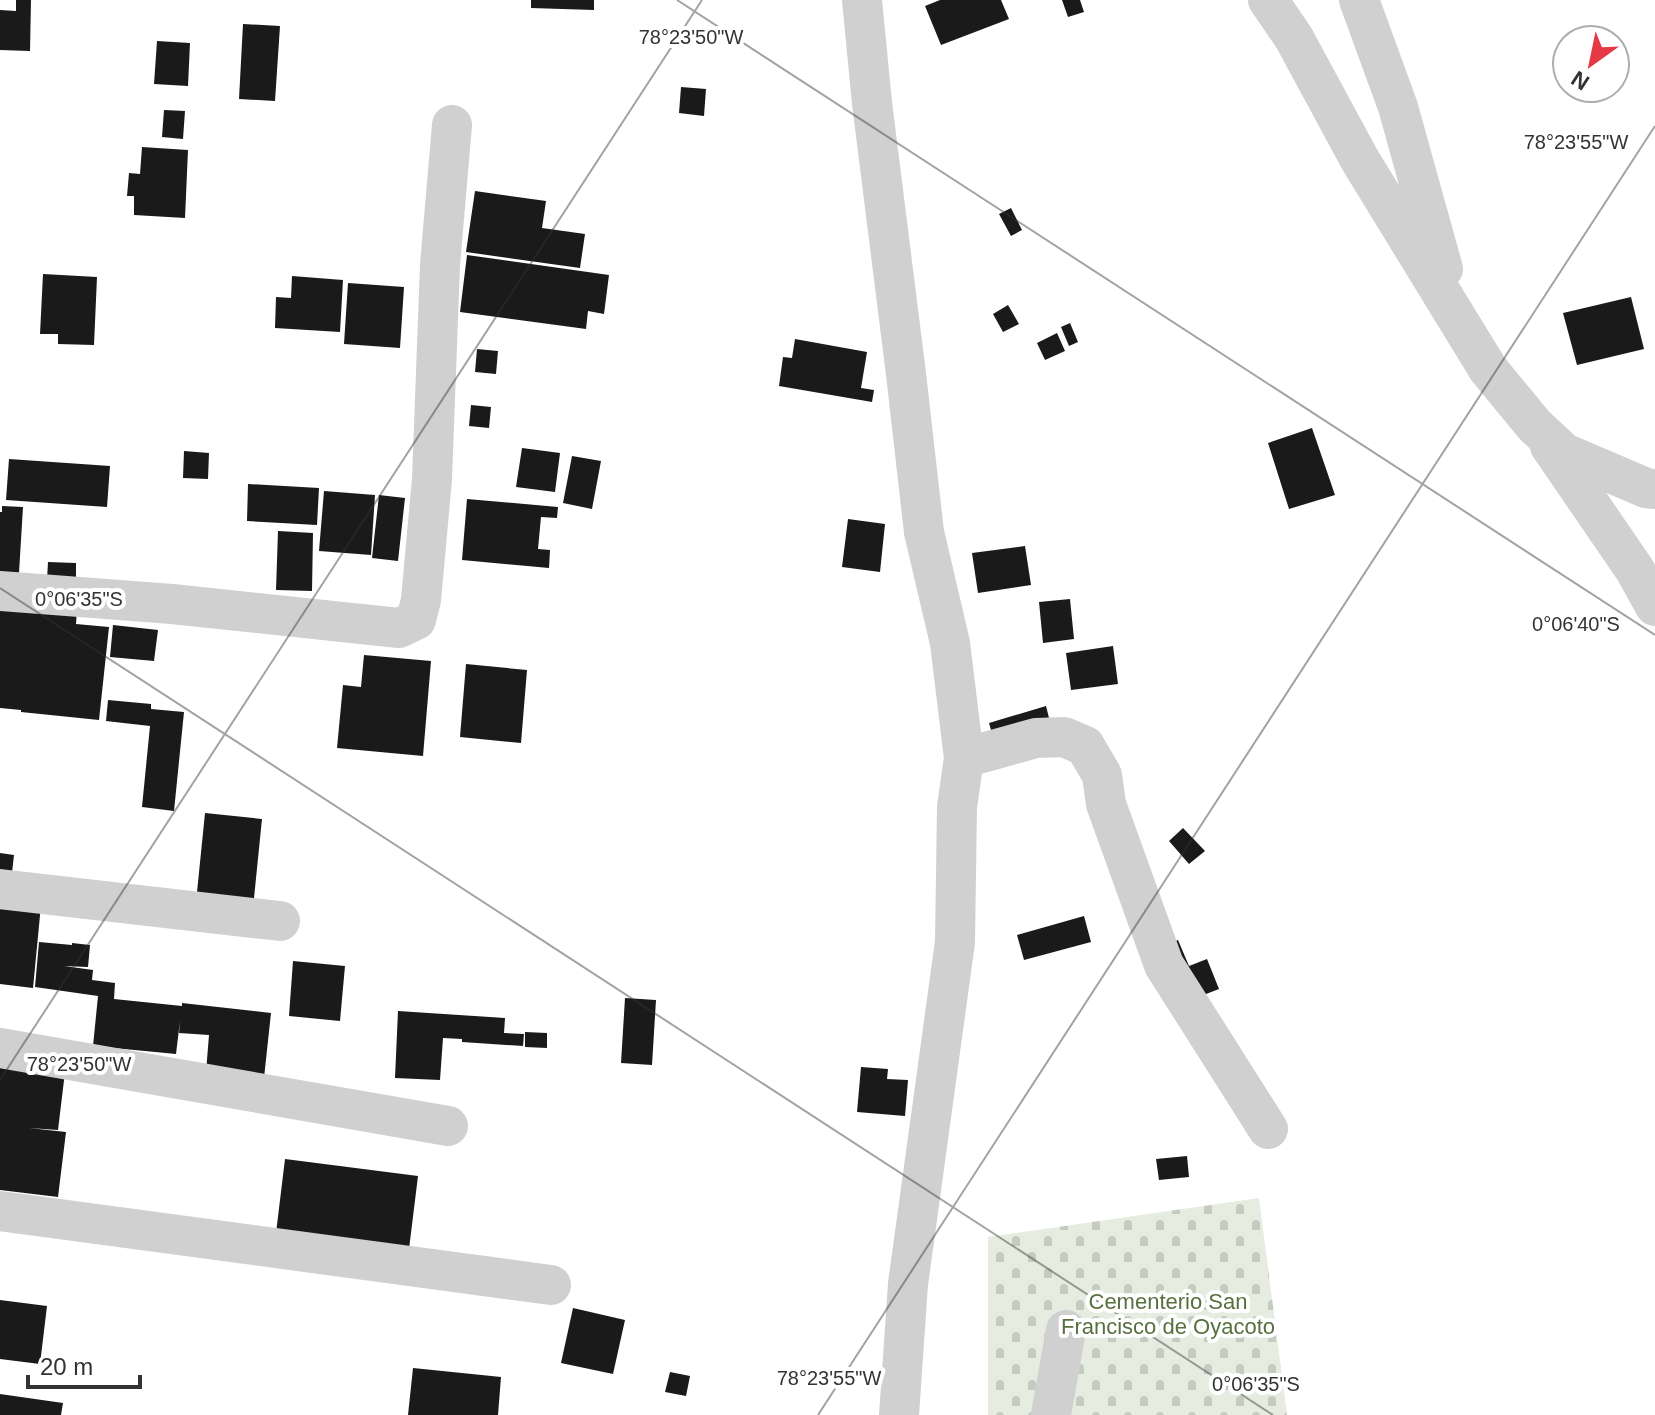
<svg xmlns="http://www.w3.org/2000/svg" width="1655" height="1415" viewBox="0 0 1655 1415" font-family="Arial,sans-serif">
<defs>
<pattern id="cemetery-stones" width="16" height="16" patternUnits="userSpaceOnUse" patternTransform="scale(2)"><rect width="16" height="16" fill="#e6ecdf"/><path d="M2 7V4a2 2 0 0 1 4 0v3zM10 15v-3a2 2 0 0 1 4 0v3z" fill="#c6cbc0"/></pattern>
</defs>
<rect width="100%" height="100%" fill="#fff"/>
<!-- cemetery -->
<path fill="url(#cemetery-stones)" d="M1259,1198L1287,1415H988V1237Z"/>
<!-- building -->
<path fill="#1a1a1a" d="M16,0H31L30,51L0,50V10L16,11Z
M531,0H594V10L531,8Z
M940,0H1001L1009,19L941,45L925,6Z
M1062,0H1080L1084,12L1068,17Z
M243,24L280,26L275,101L239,99Z
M157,41L190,43L188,86L154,84Z
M681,87L706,89L704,116L679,113Z
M164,110L185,111L183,139L162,137Z
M142,147L188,150L185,218L134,215V196H127L129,173L140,174Z
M475,191L546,201L542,228L585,234L580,268L466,252Z
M1011,208L1022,230L1011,236L999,214Z
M467,255L609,275L604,314L588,311L586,329L460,312Z
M43,274L97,277L94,345L58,344V334H40Z
M292,276L343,280L340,332L275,328L276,297L291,298Z
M348,283L404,287L400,348L344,344Z
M1631,297L1644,349L1577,365L1563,313Z
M1008,305L1019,324L1003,332L993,314Z
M1070,323L1078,342L1069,346L1061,327Z
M1057,333L1065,351L1045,360L1037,343Z
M795,339L867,352L861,388L874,390L872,402L779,386L783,357L792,358Z
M477,349L498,351L496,374L475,372Z
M471,405L491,407L489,428L469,426Z
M1312,428L1335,495L1289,509L1268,443Z
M522,448L560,453L555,492L516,487Z
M184,451L209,453L208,479L183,478Z
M572,456L601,461L592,509L563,503Z
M9,459L110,466L107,507L6,500Z
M248,484L319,488L317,525L247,521Z
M324,491L375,495L371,555L319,551Z
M379,495L405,498L398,561L372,558Z
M467,499L558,507L557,518L541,517L538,549L550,550L549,568L462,560Z
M2,506L23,507L19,573L0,572V512H2Z
M848,519L885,524L880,572L842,567Z
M278,531L313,533L312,591L276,590Z
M1025,546L1031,585L978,593L972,553Z
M48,562L76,563V583L47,580Z
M1070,599L1074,639L1043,643L1039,602Z
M0,602L77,610L76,624L109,627L99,720L21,712V710L0,708Z
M113,625L158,630L154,661L110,657Z
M1113,646L1118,684L1071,690L1066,653Z
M364,655L431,661L423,756L337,748L343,685L361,687Z
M466,664L527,670L521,743L460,737Z
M108,700L151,704V709L184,712L174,811L142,807L150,726L106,721Z
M1046,706L1050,722L993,737L989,723Z
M205,813L262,819L253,908L196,902Z
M1183,828L1205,851L1189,864L1169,841Z
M0,853L14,855L11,882L0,881Z
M0,901L41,905L33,988L0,984Z
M1084,916L1091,942L1024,960L1017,935Z
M1178,940L1189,966L1207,959L1219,989L1188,1001L1166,945Z
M39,942L72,945V943L90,945L88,967L64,966L93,970L92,980L115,983L114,999L182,1006V1003L271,1013L264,1078L206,1072L209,1035L179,1033L180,1021L176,1054L93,1046L98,996L35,987Z
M293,961L345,966L340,1021L289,1016Z
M625,998L656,1000L652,1065L621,1063Z
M398,1011L505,1018L504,1033L524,1034L523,1046L462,1042V1039L443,1038L440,1080L395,1078Z
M525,1032L547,1033V1048L525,1047Z
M0,1064L65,1072L58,1130L29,1128L66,1132L58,1197L0,1190Z
M861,1067L888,1069L887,1079L908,1080L905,1116L857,1112Z
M1187,1156L1189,1177L1159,1180L1156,1159Z
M285,1159L418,1176L409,1249L276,1233Z
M0,1300L47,1306L40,1364L0,1359Z
M573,1308L625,1320L613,1374L561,1363Z
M413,1368L501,1377L498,1415H408Z
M670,1372L690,1376L686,1396L665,1392Z
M0,1394L63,1403L61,1415H0Z"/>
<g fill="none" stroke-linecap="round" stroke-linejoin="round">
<!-- minor -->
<path stroke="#d0d0d0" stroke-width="40" d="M862,0L872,103L906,374L924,532L950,643L964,758L957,807L955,942L908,1284L899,1415
M1268,0L1294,38L1360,160L1488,369L1535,426L1564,453L1646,488L1655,489
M1359,0L1398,107L1443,269
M1550,446L1635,570L1655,606
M0,591L172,604L399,628L416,620L421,600L432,479L440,265L452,125
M964,758L1036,738L1064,737L1085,746L1102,775L1106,804L1164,965L1268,1129
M0,889L280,921
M0,1048L448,1126
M0,1211L551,1285
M1051,1415L1066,1330"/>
</g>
<!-- ticks -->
<path fill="none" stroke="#333" stroke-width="2" stroke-opacity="0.45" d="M677,0L1655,635M0,588L1273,1415M0,1080L702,0M818,1415L1655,126"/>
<g text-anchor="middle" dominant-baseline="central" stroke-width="8" stroke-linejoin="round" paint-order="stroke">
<!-- park labels -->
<g font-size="22" fill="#56703f" stroke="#fff">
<text x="1168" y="1301">Cementerio San<tspan x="1168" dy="25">Francisco de Oyacoto</tspan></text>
</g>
</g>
<g font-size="20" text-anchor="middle" fill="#333" stroke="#fff" stroke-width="8" stroke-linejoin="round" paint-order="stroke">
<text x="691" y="44">78°23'50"W</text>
<text x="1576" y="149">78°23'55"W</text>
<text x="79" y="606">0°06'35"S</text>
<text x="1576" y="631">0°06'40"S</text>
<text x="79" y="1071">78°23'50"W</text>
<text x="829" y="1385">78°23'55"W</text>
<text x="1256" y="1391">0°06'35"S</text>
</g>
<!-- north arrow -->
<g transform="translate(1591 64) rotate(213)"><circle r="38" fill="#ffffff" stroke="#adadad" stroke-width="2"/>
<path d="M0-6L14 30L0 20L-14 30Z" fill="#e63946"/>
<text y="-12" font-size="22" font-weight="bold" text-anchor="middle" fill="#333333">N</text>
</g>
<!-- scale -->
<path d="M28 1375v12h112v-12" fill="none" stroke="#333333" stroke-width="4"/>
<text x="40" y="1375" font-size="24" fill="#333333" stroke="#ffffff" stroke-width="6" paint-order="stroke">20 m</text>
</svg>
